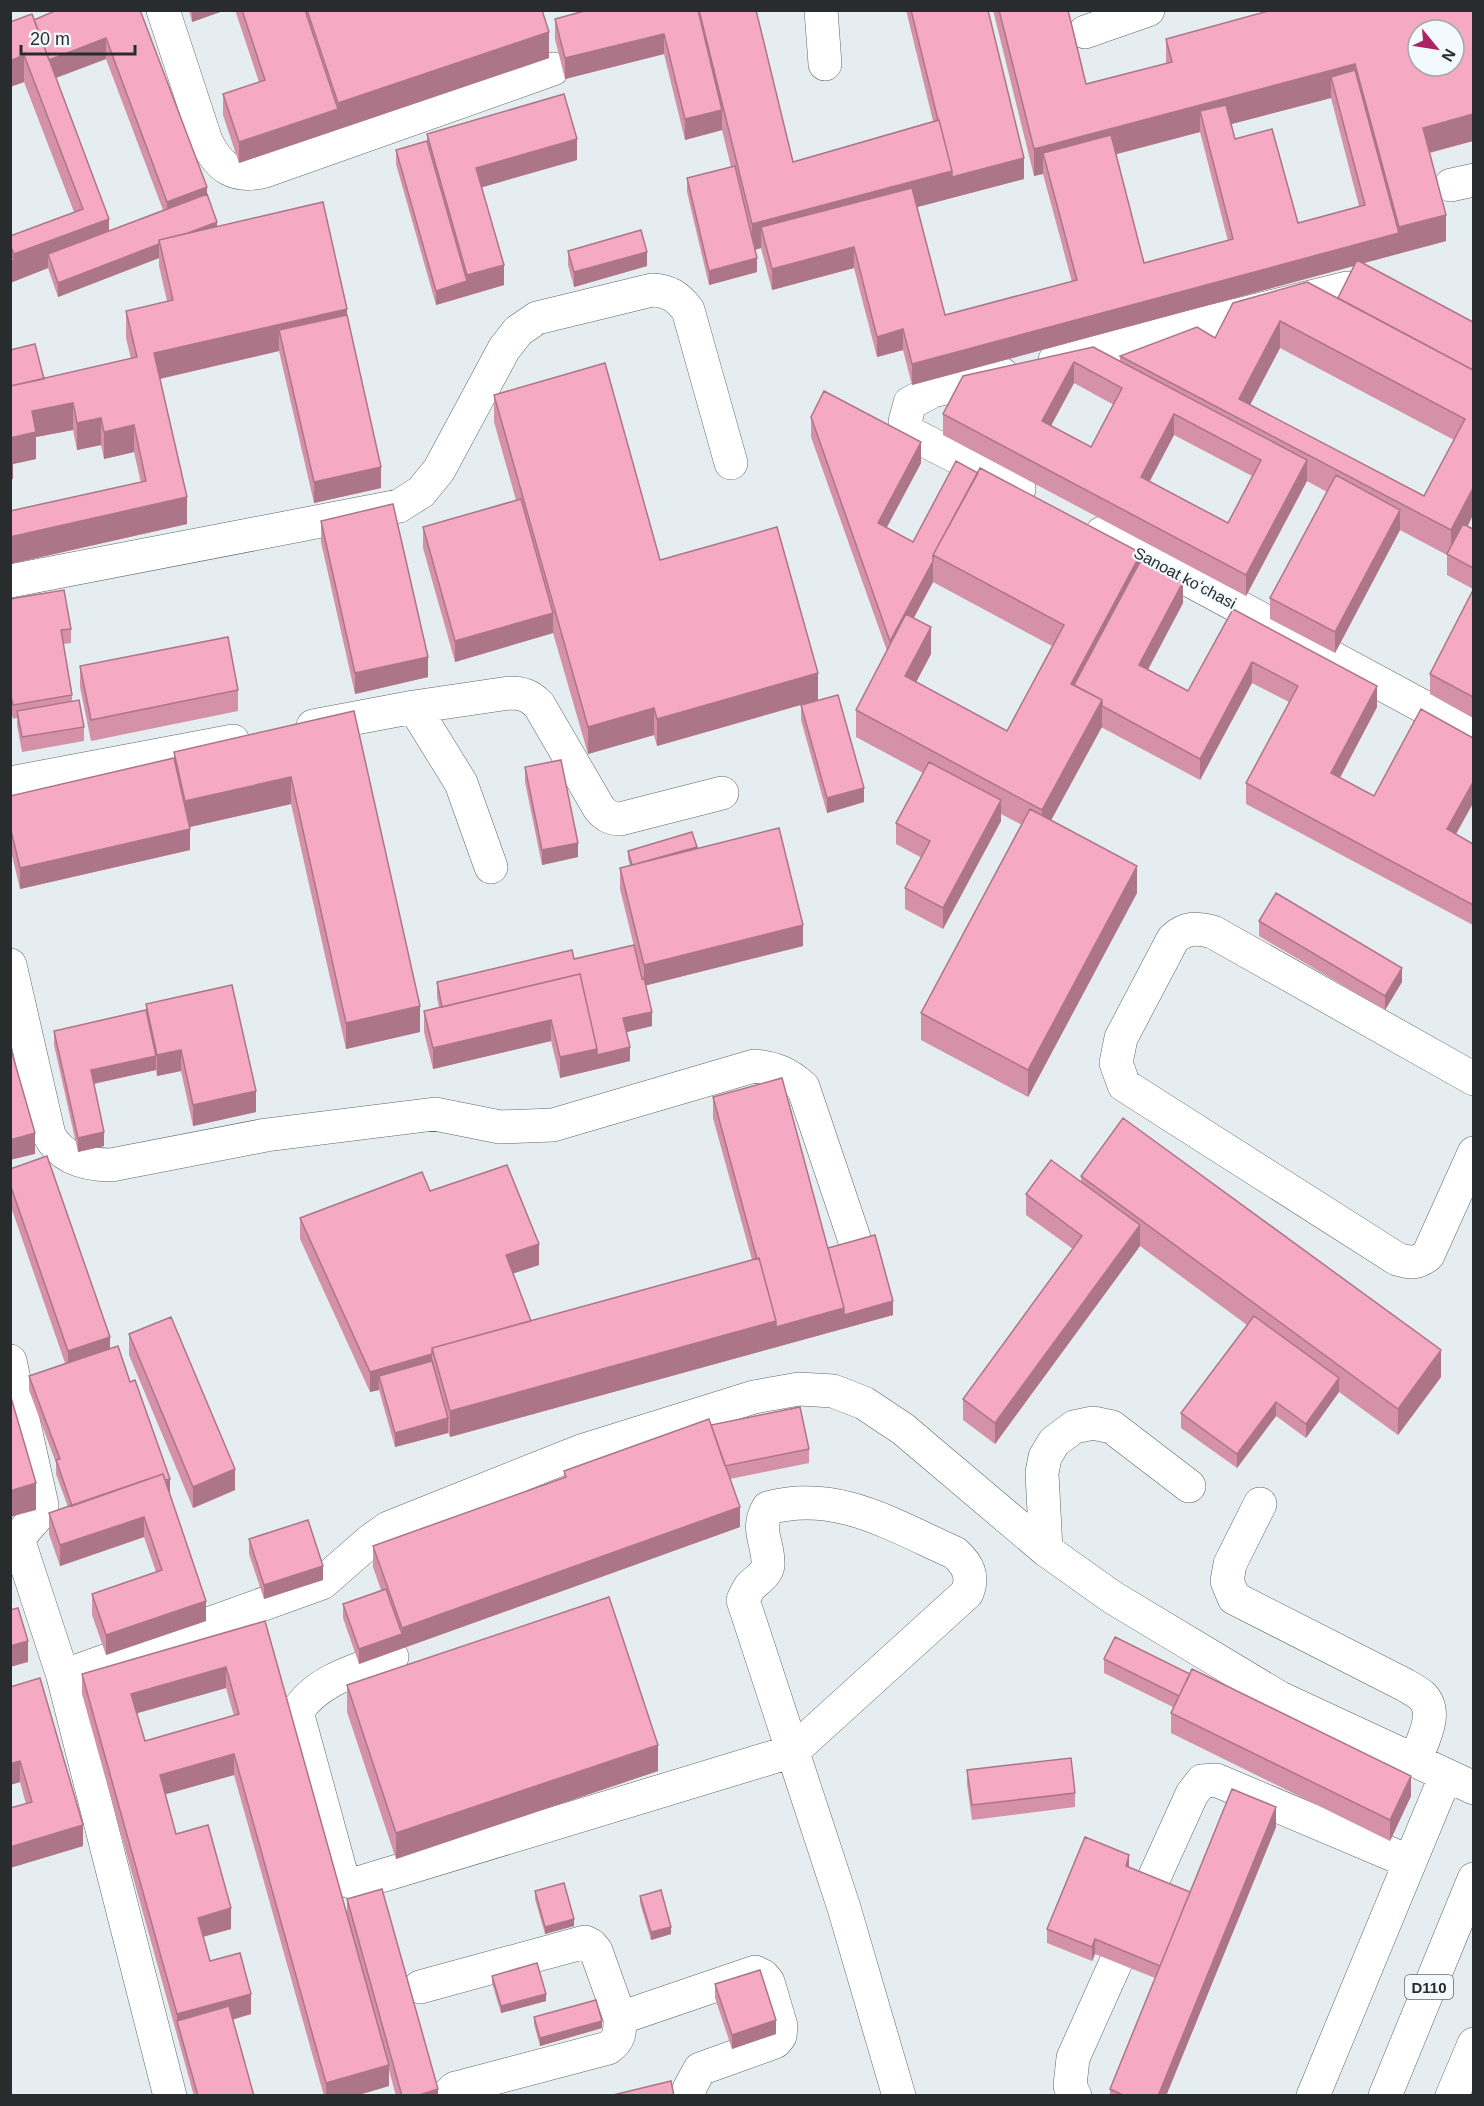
<svg xmlns="http://www.w3.org/2000/svg" width="1484" height="2106" viewBox="0 0 1484 2106" font-family="Helvetica,sans-serif">
<rect width="100%" height="100%" fill="#e6edf1"/>
<g fill="none" stroke-linecap="round" stroke-linejoin="round">
<defs>
<path id="minor" d="M163,10L206,141C219,168 235,179 265,171L553,69
M821,10L825,64
M1085,32L1148,10
M1451,185L1474,180
M1055,360L1347,288
M1002,374L933,391L910,403L905,422L908,432L1019,489
M1102,533L1474,734
M10,581L399,506L421,492L439,470L504,349L518,331L537,318L652,290C669,291 677,296 688,310L731,463
M414,707L461,783L491,867
M313,726L414,707L509,693C522,693 529,695 539,705L599,808C605,815 610,819 620,819L722,793
M10,783L233,741
M10,965L49,1135C62,1159 85,1165 111,1165L266,1135L435,1114L500,1127L553,1125L754,1066C775,1068 787,1073 803,1087L854,1238
M1474,1079L1213,932C1196,928 1186,927 1173,939L1121,1038L1116,1063L1124,1085L1397,1259C1410,1263 1417,1264 1428,1255L1474,1153
M10,1361L42,1505C39,1521 23,1526 19,1542L63,1676
M1260,1504L1230,1564L1227,1581L1234,1598L1405,1685C1410,1688 1416,1691 1421,1695C1440,1712 1422,1741 1415,1761
M1046,1550L1042,1473L1045,1457L1054,1442L1074,1427L1093,1423L1112,1427L1189,1486
M392,1657C359,1669 316,1680 297,1712L341,1873L348,1881L358,1883L793,1751L967,1593C974,1576 968,1565 955,1553C894,1526 837,1489 768,1508C755,1530 769,1543 768,1565C767,1575 756,1580 750,1587C747,1591 745,1596 743,1600L844,1908L899,2096
M1149,1889L1192,1794L1202,1781L1216,1780L1410,1862
M420,1987L585,1942L591,1945L596,1951L620,2018
M170,2096L63,1676L322,1583L370,1541L388,1528L581,1451L754,1397L799,1389L833,1391L864,1403L903,1429L1046,1550L1112,1597L1280,1698L1474,1788
M447,2096L455,2088L464,2086L608,2048C620,2040 620,2032 620,2018L755,1972L763,1976L768,1982L781,2026L780,2036L775,2042L700,2069L689,2089L690,2096
M1075,2096L1070,2086L1073,2058L1116,1962
M1313,2096L1446,1775"/>
<path id="major" d="M1385,2096L1474,1879
M1452,2096L1474,2044"/>
</defs>
<!-- minor casing -->
<use href="#minor" stroke="#5f6568" stroke-width="34"/>
<!-- major casing -->
<use href="#major" stroke="#5f6568" stroke-width="34"/>
<!-- minor -->
<use href="#minor" stroke="#fff" stroke-width="33"/>
<!-- major -->
<use href="#major" stroke="#fff" stroke-width="33"/>
</g>
<!-- wall -->
<path fill="#d491a8" fill-rule="evenodd" d="M140,10L207,194L217,226L347,315L381,488L314,503L279,351L160,379L187,524L10,564V511L141,483L134,452L104,459L101,445L77,450L73,430L36,437V459L13,464V479L10,350L44,379L131,359L126,338V311L167,301L159,266V258L58,297L48,268L10,283V236L74,212L24,82L10,87V22L34,20ZM106,59L163,210L109,231L56,78Z
M189,10H226L192,22Z
M235,10H542L549,58L239,163L223,115V94L259,82Z
M586,10H756L793,162L933,121L906,10H988L1024,179L917,207L945,315L1072,282L1043,174L1034,176L993,10H1068L1086,84L1166,64V39L1272,10L1473,141L1430,153L1446,241L1363,263L1473,322V515L1468,526L1473,529V589L1447,575V555L1400,530L1335,653L1270,619V598L1327,492L1307,481L1246,596L943,435V414L1093,347L1120,361V356L1215,338L1338,298L1354,266L912,385L903,350L877,357L854,268L772,290L761,248L755,250L757,272L709,285L687,192V178L731,167L722,130L685,140L664,54L565,79L555,39V19ZM1331,98L1359,206L1298,223L1235,139L1231,124ZM1200,132L1228,241L1144,263L1116,154ZM1280,348L1454,440L1424,496L1250,405ZM1074,383L1114,405L1091,447L1051,426ZM1174,435L1252,476L1228,523L1150,481Z
M427,134L577,160L482,187L504,285L436,305L396,164V150L427,141Z
M568,251L647,266L574,287L568,265Z
M494,395L660,560L818,700L657,746L654,735L588,754L553,633L455,662L423,548V527L516,500L494,422Z
M811,417L921,463L886,528L913,542L1141,560L1183,603L1148,670L1188,691L1233,609L1377,707L1340,778L1374,796L1473,738V806L1472,805L1456,834L1473,844V925L1246,804V783L1289,702L1252,683L1200,780L1101,727L1051,820L1137,893L1028,1097L921,1040V1013L1022,825L1001,814V821L943,929L905,909V888L922,858L896,844V823L923,773L856,737V710L887,651L811,437ZM933,582L1052,646L1007,731L916,682L931,654L914,618Z
M321,521L428,677L355,694L321,542Z
M1473,590V718L1430,694V674Z
M10,599L71,629V643L63,644L72,695V701L84,727V741L22,752L17,725V718L13,719L10,706Z
M80,666L238,690V711L91,741L80,687Z
M801,705L864,802L827,813L801,720Z
M354,711L420,1032L346,1049L291,804L190,827V850L20,889L10,847V796L174,758V752Z
M525,767L578,857L542,865L525,782Z
M697,849L803,946L646,985L652,1026L626,1032L630,1061L560,1078L551,1041L433,1069L424,1032V1011L439,1008L437,997V982L574,959L642,979L620,889V868L630,866L628,858V851Z
M1259,921L1402,982L1385,1010L1259,936Z
M146,1004L256,1112L193,1126L181,1071L157,1076L156,1070L94,1084L104,1146L78,1152L54,1045V1031L146,1010Z
M713,1097L828,1248L893,1315L450,1437L448,1432V1433L395,1447L379,1390L370,1392L300,1239V1218L430,1191L539,1265L513,1273L531,1321L752,1260L713,1118Z
M10,1169L110,1348L130,1382L170,1493L206,1621L106,1655L92,1615V1594L156,1572L144,1537L60,1566L49,1534V1513L68,1507L56,1474V1463L29,1390V1376L65,1363L10,1204Z
M1081,1176L1441,1377L1398,1435L1339,1392L1306,1438L1276,1416L1237,1468L1181,1428V1413L1247,1325L1140,1246L995,1444L963,1420V1399L1073,1249L1026,1215V1194L1081,1182Z
M129,1334L235,1490L193,1508L129,1355Z
M711,1425L809,1449V1463L730,1479L740,1527L359,1664L343,1618V1604L381,1590L373,1567V1546L564,1478V1471Z
M249,1539L323,1580L264,1599L249,1554Z
M265,1621L347,1914V1899L438,2096H396L389,2070V2086L355,2096H324L234,1775L165,1794L176,1834L231,1929L203,1937L210,1961L251,2014L232,2020L254,2096H194L82,1694V1674ZM226,1688L234,1716L145,1741L136,1713Z
M1104,1659L1411,1796L1390,1841L1171,1733V1713L1173,1707L1104,1673Z
M347,1685L658,1771L396,1859L347,1712Z
M10,1687L83,1846L10,1868V1808L26,1804L20,1782L10,1785Z
M967,1770L1075,1793V1807L972,1820L967,1784Z
M1276,1827L1166,2096H1110V2089L1155,1978L1095,1954L1092,1961L1047,1943V1929L1129,1867L1190,1892Z
M535,1891L574,1926L545,1934L535,1899Z
M640,1896L671,1934L651,1940L640,1903Z
M492,1976L546,2001L501,2013L492,1983Z
M715,1984L776,2034L732,2049L715,1998Z
M534,2017L602,2028L540,2046L534,2024Z"/>
<!-- shaded-wall -->
<path fill="#ac7688" d="M192,10H226L192,22Z
M549,32V58L239,163V142L338,109V103Z
M664,34V54L565,79V58Z
M106,38V59L47,81V60Z
M24,55V82L10,87V61Z
M1355,64V91L1331,77V98L1205,131L1200,111V132L1049,172L1043,153V174L1034,176V149Z
M722,110V130L685,140V119Z
M1473,114V141L1423,154V128Z
M577,139V160L476,189V168Z
M1024,158V179L766,247L761,227V248L752,250V224L952,171Z
M207,187V208L167,223V202Z
M1446,215V241L912,385V364L1399,233V227Z
M109,219V245L48,254V268L10,283V262L14,260V254Z
M217,222V236L160,244Z
M159,244V258L58,297V283Z
M854,247V268L772,290V269Z
M647,252V266L574,287V272Z
M757,258V272L709,285V271Z
M504,265V285L436,305V291L467,281V275Z
M347,309V335L279,330V351L154,380V353Z
M1280,321V348L1242,420L1239,399Z
M903,329V350L877,357V337Z
M1074,362V383L1042,442V421Z
M73,403V430L36,437V459L13,464V479L10,480V438L32,411Z
M1174,414V435L1141,497V477Z
M101,418V445L77,450V423Z
M134,425V452L104,459V432Z
M921,442V463L878,544V523Z
M1307,460V481L1246,596V575Z
M381,467V488L314,503V482Z
M1473,488V515L1451,557V530Z
M187,497V524L10,564V537Z
M1400,510V530L1335,653V632Z
M1141,553V580L1080,695L1071,684Z
M933,561V582L890,661V641Z
M1183,582V603L1139,686V665Z
M553,613V633L455,662V641Z
M931,627V654L905,703V676Z
M428,657V677L355,694V673Z
M1252,662V683L1200,780V759Z
M818,673V700L657,746V719Z
M1377,686V707L1331,794V773Z
M1102,700V727L1042,837V810Z
M654,708V735L588,754V727Z
M291,777V804L185,828V801Z
M1472,784V805L1447,850V829Z
M864,788V802L827,813V798Z
M1001,800V821L943,929V908Z
M190,829V850L20,889V868Z
M578,843V857L542,865V850Z
M697,847V854L632,866Z
M1137,866V893L1028,1097V1070Z
M803,925V946L644,986V965Z
M1402,968V982L1385,1010V996Z
M420,1006V1032L346,1049V1023Z
M652,1012V1026L623,1033V1018Z
M551,1020V1041L433,1069V1048Z
M630,1047V1061L560,1078V1057L597,1049Z
M181,1050V1071L157,1076V1055Z
M156,1056V1070L91,1084V1070Z
M256,1091V1112L193,1126V1105Z
M104,1132V1146L78,1152V1138Z
M35,1133V1154L10,1160V1140Z
M1140,1225V1246L995,1444V1423Z
M539,1244V1265L506,1276V1255Z
M893,1301V1315L450,1437V1411L776,1321L844,1308Z
M110,1337V1357L68,1372V1351Z
M1441,1350V1377L1398,1435V1409Z
M432,1354V1375L379,1376V1390L370,1392V1372Z
M1339,1378V1392L1306,1438V1424Z
M1276,1402V1416L1237,1468V1454Z
M448,1418V1433L395,1447V1433Z
M235,1469V1490L193,1508V1487Z
M170,1479V1493L74,1526V1512Z
M36,1483V1510L10,1517V1491Z
M740,1507V1527L359,1664V1649L402,1634V1628Z
M144,1517V1537L60,1566V1545Z
M323,1566V1580L264,1599V1585Z
M206,1601V1621L106,1655V1635Z
M28,1641V1662L10,1667V1646Z
M226,1667V1688L131,1715V1694Z
M658,1745V1771L396,1859V1833Z
M234,1754V1775L160,1796V1775Z
M20,1761V1782L10,1785V1764Z
M1411,1776V1796L1390,1841V1820Z
M1276,1807V1827L1166,2096H1158Z
M83,1825V1846L10,1868V1847Z
M1129,1855V1869L1126,1866Z
M231,1908V1929L198,1938V1918Z
M574,1919V1926L545,1934V1927Z
M671,1927V1934L651,1940V1932Z
M1095,1939V1954L1092,1961V1947Z
M251,1994V2014L181,2034L177,2021V2014Z
M546,1994V2001L501,2013V2006Z
M776,2020V2034L732,2049V2035Z
M602,2021V2028L540,2046V2038Z
M389,2065V2086L355,2096H326V2083Z
M438,2089V2096H416Z"/>
<!-- building -->
<path fill="#f6a9c3" stroke="#ac7688" stroke-width="1.5" fill-rule="evenodd" d="M57,10H140L207,187L167,202L106,38L49,60L34,20Z
M242,10H305L338,109L239,142L223,94L265,80Z
M307,10H542L549,32L338,103Z
M588,10H698L722,110L685,119L664,34L565,58L555,19Z
M699,10H756L793,162L939,120L952,171L752,224Z
M911,10H988L1024,158L952,177V171L939,120H938Z
M999,10H1068L1086,84L1172,62L1166,39L1272,10H1473V114L1423,128L1446,215L1399,227L1355,64L1034,149ZM1418,30H1454V66H1418Z
M32,14L109,219L14,254L10,245V236L83,209L24,55L10,61V22Z
M1355,70L1399,233L912,364L903,329L877,337L854,247L772,269L761,227L912,188L945,315L1077,280L1043,153L1111,135L1144,263L1233,239L1200,111L1226,105L1235,139L1272,129L1298,223L1365,205L1331,77Z
M564,94L577,139L476,168L504,265L467,275L427,134Z
M427,141L467,281L436,291L396,150Z
M735,166L757,258L709,271L687,178Z
M207,194L217,222L188,233L159,240V244L58,283L48,254Z
M323,202L347,309L154,353L187,497L10,537V511L146,481L134,425L104,432L101,418L77,423L73,403L32,411L36,432L10,438V386L137,357L126,311L173,300L159,240Z
M641,230L647,252L574,272L568,251Z
M10,251L14,260L10,262Z
M1357,260L1473,322V370L1338,298Z
M1307,282L1473,370V488L1451,530L1120,356L1197,327L1215,338L1233,303ZM1280,321L1465,419L1424,496L1239,399Z
M347,315L381,467L314,482L279,330Z
M35,344L44,379L10,386V350Z
M1093,347L1307,460L1246,575L943,414L963,376ZM1074,362L1122,388L1091,447L1042,421ZM1174,414L1261,460L1228,523L1141,477Z
M605,363L660,560L777,527L818,673L657,719L654,708L588,727L494,395Z
M824,391L921,442L878,523L913,542L956,461L978,473L933,555V561L890,641L811,417Z
M10,441L13,452L10,453Z
M980,468L1141,553L1071,684L1102,700L1042,810L856,710L906,614L931,627L905,676L1007,731L1064,625L933,555Z
M1336,475L1400,510L1335,632L1270,598Z
M521,499L553,613L455,641L423,527Z
M393,504L428,657L355,673L321,521Z
M1463,524L1473,529V568L1447,554Z
M1141,560L1183,582L1139,665L1188,691L1233,609L1377,686L1331,773L1374,796L1421,709L1473,738V785L1472,784L1447,829L1473,844V905L1246,783L1298,686L1252,662L1200,759L1102,706V700L1074,685Z
M64,590L71,629L61,630L72,695L13,705L10,692V599Z
M1473,590V697L1430,674Z
M228,637L238,690L91,720L80,666Z
M838,695L864,788L827,798L801,705Z
M79,700L84,727L22,737L17,711Z
M354,711L420,1006L346,1023L291,777L185,801L174,752Z
M174,758L190,829L20,868L10,826V796Z
M561,760L578,843L542,850L525,767Z
M929,762L1001,800L943,908L905,888L930,841L896,823Z
M1030,809L1137,866L1028,1070L921,1013Z
M779,828L803,925L644,965L620,868Z
M692,832L697,847L632,865L628,851Z
M1276,893L1402,968L1385,996L1259,921Z
M634,945L642,979L644,978L652,1012L623,1018L630,1047L597,1055V1049L580,974L442,1007L437,982L572,950L574,959Z
M580,974L597,1049L560,1057L551,1020L433,1048L424,1011Z
M232,985L256,1091L193,1105L181,1050L157,1055L146,1004Z
M146,1010L156,1056L91,1070L104,1132L78,1138L54,1031Z
M10,1046L35,1133L10,1140Z
M782,1078L844,1308L776,1327V1321L759,1258L757,1259L713,1097Z
M1123,1118L1441,1350L1398,1409L1081,1176Z
M47,1156L110,1337L68,1351L10,1184V1169Z
M1051,1160L1140,1225L995,1423L963,1399L1082,1236L1026,1194Z
M507,1165L539,1244L506,1255L531,1321L432,1348V1354L370,1372L300,1218L422,1172L430,1191Z
M875,1235L893,1301L844,1315V1308L828,1248Z
M759,1258L776,1321L450,1411L432,1348Z
M1254,1316L1339,1378L1306,1424L1276,1402L1237,1454L1181,1413Z
M171,1317L235,1469L193,1487L129,1334Z
M118,1346L130,1382L135,1380L170,1479L165,1480L163,1474L72,1506L56,1460L60,1459L29,1376Z
M432,1361L448,1418L395,1433L379,1376Z
M10,1394L36,1483L10,1491Z
M800,1407L809,1449L725,1466L711,1425Z
M709,1419L740,1507L402,1628L373,1546L566,1477L564,1471Z
M163,1474L206,1601L106,1635L92,1594L162,1570L144,1517L60,1545L49,1513Z
M308,1520L323,1566L264,1585L249,1539Z
M386,1589L402,1634L359,1649L343,1604Z
M609,1597L658,1745L396,1833L347,1685Z
M18,1608L28,1641L10,1646V1610Z
M265,1621L389,2065L326,2083L234,1754L160,1775L176,1834L208,1825L231,1908L198,1918L210,1961L240,1953L251,1994L177,2014L82,1674ZM226,1667L239,1714L145,1741L131,1694Z
M1115,1637L1190,1674L1179,1696L1104,1659Z
M1192,1669L1411,1776L1390,1820L1171,1713Z
M40,1678L83,1825L10,1847V1808L32,1802L20,1761L10,1764V1687Z
M1071,1758L1075,1793L972,1805L967,1770Z
M1232,1789L1276,1807L1158,2096H1125L1110,2089Z
M1085,1837L1129,1855L1126,1866L1190,1892L1160,1966L1095,1939L1092,1947L1047,1929Z
M564,1883L574,1919L545,1927L535,1891Z
M382,1889L438,2089L416,2096H402L347,1899Z
M661,1890L671,1927L651,1932L640,1896Z
M537,1963L546,1994L501,2006L492,1976Z
M760,1970L776,2020L732,2035L715,1984Z
M596,2000L602,2021L540,2038L534,2017Z
M229,2006L254,2096H198L177,2021Z
M671,2081L674,2096H609Z"/>
<g text-anchor="middle" dominant-baseline="central" stroke-width="4.5" stroke-linejoin="round" paint-order="stroke">
<!-- shield labels -->
<rect fill="#f3fafe" stroke="#666a6c" stroke-width="1.5" x="1405" y="1975" width="48" height="24" rx="4.5"/>
<g font-size="15" font-weight="bold" fill="#292c2d">
<text x="1429" y="1987">D110</text>
</g>
<!-- street labels -->
<g font-size="16" fill="#292c2d" stroke="#f3fafe">
<text transform="translate(1185 578) rotate(28)">Sanoat koʻchasi</text>
</g>
</g>
<!-- border -->
<rect width="1484" height="2106" fill="none" stroke="#292c2d" stroke-width="24"/>
<!-- north arrow -->
<g transform="translate(1436 48) rotate(120)"><circle r="28" fill="#f3fafe" stroke="#a2a8aa" stroke-width="1.5"/>
<path d="M0-4.5L10 22L0 15L-10 22Z" fill="#ad2365"/>
<text y="-9" font-size="16" font-weight="bold" text-anchor="middle" fill="#292c2d">N</text>
</g>
<!-- scale -->
<path d="M21 45v9h114v-9" fill="none" stroke="#292c2d" stroke-width="3"/>
<text x="30" y="45" font-size="18" fill="#292c2d" stroke="#f3fafe" stroke-width="4.5" paint-order="stroke">20 m</text>
</svg>
